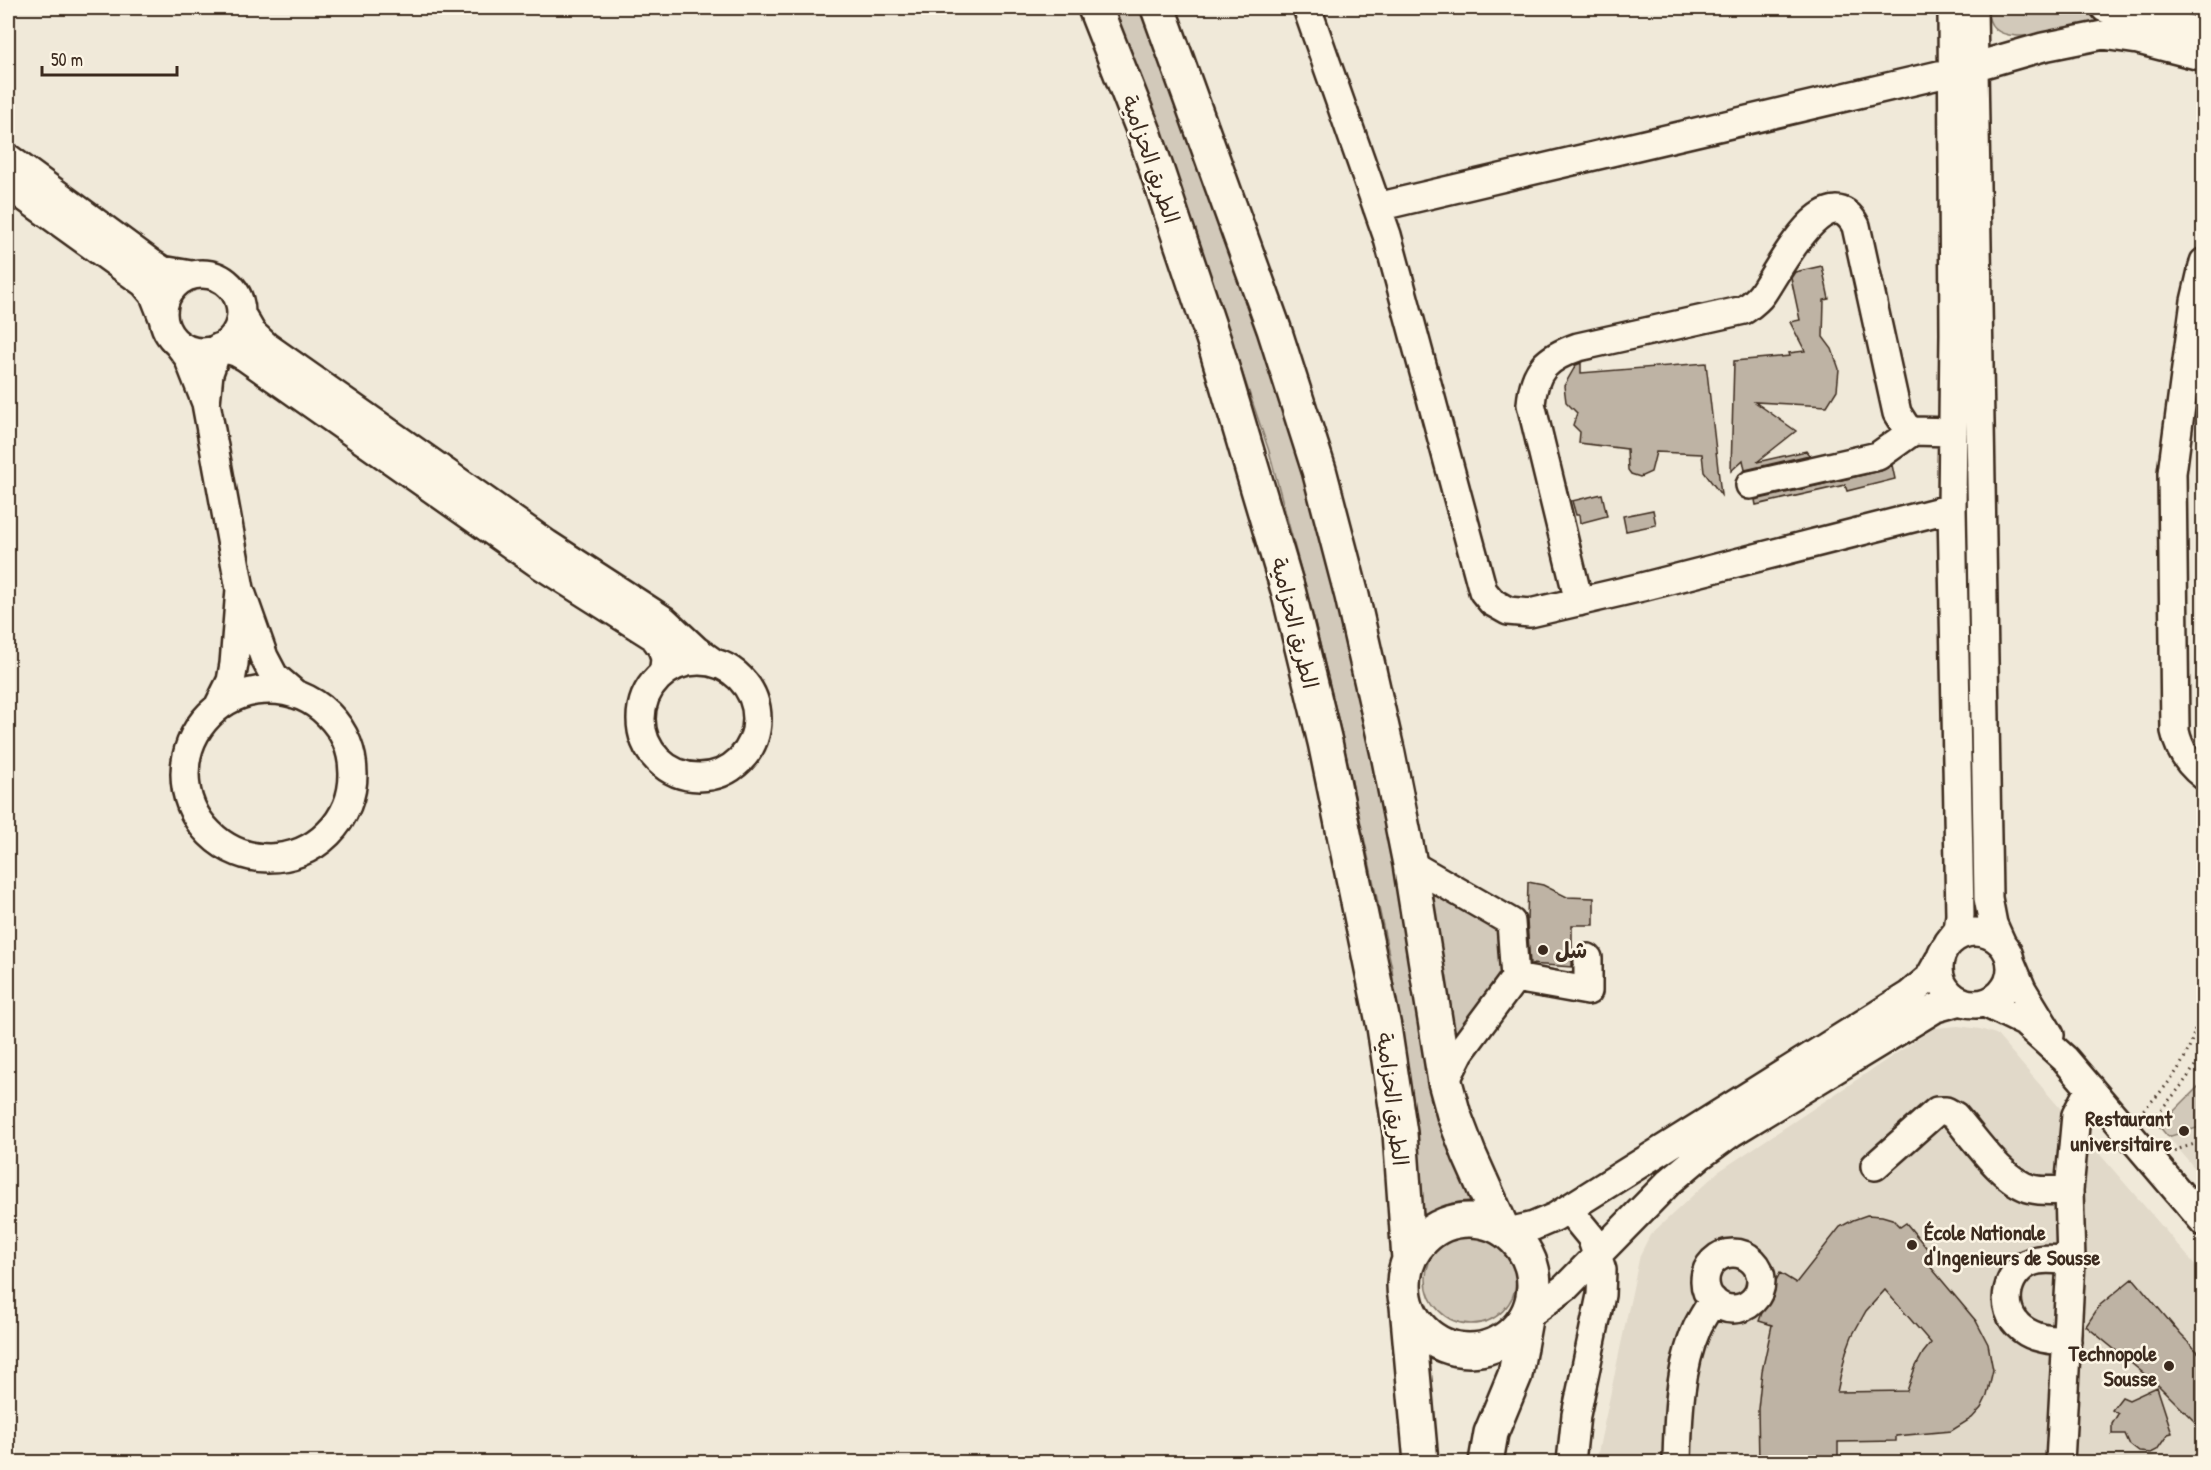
<svg xmlns="http://www.w3.org/2000/svg" width="2211" height="1470" viewBox="0 0 2211 1470" font-family="'Patrick Hand','Playpen Sans Arabic',sans-serif">
<rect width="100%" height="100%" fill="#f0e9d9"/>
<filter id="ink" filterUnits="userSpaceOnUse"><feTurbulence type="fractalNoise" baseFrequency=".0167" numOctaves="2"/><feDisplacementMap in="SourceGraphic" scale="12" xChannelSelector="R" yChannelSelector="G"/><feConvolveMatrix kernelMatrix="1 2 1 2 8 2 1 2 1" color-interpolation-filters="sRGB"/></filter>
<g filter="url(#ink)">
<!-- built -->
<path fill="#e1d9c9" d="M1958,1026L1980,1029L1996,1034L2203,1274V1462H1596L1640,1255L1650,1235L1718,1172L1930,1031L1935,1028Z
M2203,1082V1178L2159,1126Z"/>
<!-- green -->
<path fill="#d2c9ba" stroke="#867a6c" stroke-width="1.5" d="M1113,8H1149L1305,459L1483,1199L1452,1203L1419,1217L1404,1104L1392,968L1341,731L1311,607L1269,451L1161,133Z
M1988,8H2066L2154,30C2136,28 2116,23 2099,24C2071,25 1985,59 1988,8Z
M1441,893L1509,936L1511,956L1460,1031L1455,1032L1430,899Z
M2203,1082V1126L2168,1137L2159,1126Z
M1426 1279a45 45 0 1 1 90 0a45 45 0 1 1-90 0Z"/>
<!-- building -->
<path fill="#beb3a4" stroke="#3b2a1e" stroke-width="1.5" fill-rule="evenodd" d="M1822,266L1829,299L1824,300L1823,337L1832,349L1839,369L1837,390L1827,406L1755,402L1796,431L1757,462L1806,451L1809,455L1745,470L1743,460L1731,471L1734,361L1790,356L1789,353L1805,351L1790,322L1800,320L1791,278L1795,272Z
M1581,363V373L1706,363L1721,495L1704,472L1702,454L1656,452L1651,472L1640,477L1631,474L1628,470L1627,449L1579,443L1580,432L1573,425L1577,413L1566,402L1564,386L1576,365Z
M1892,465L1895,479L1847,491L1845,485L1756,505L1755,500L1881,471Z
M1602,494L1607,516L1580,523L1579,515H1576L1572,501Z
M1653,510L1656,525L1626,531L1623,516Z
M1528,882L1543,885L1567,897L1594,898V925H1572V967L1530,964L1527,921Z
M1867,1215L1882,1216L1892,1219L1900,1227L1906,1223L1930,1252L1923,1258L1976,1321L1988,1344L1993,1370L1987,1396L1981,1408L1972,1418L1951,1431L1896,1436V1441L1838,1442V1462H1759L1758,1409L1762,1371L1772,1325L1759,1321L1768,1296L1780,1273L1796,1283L1840,1227L1853,1220ZM1885,1290L1931,1343L1923,1353L1915,1368L1907,1391L1837,1392L1846,1352L1852,1336L1866,1311Z
M2133,1278L2181,1335L2204,1358V1431L2159,1386L2086,1326L2100,1305Z
M2157,1387L2172,1433L2168,1434L2157,1450L2151,1453L2139,1452L2130,1445L2125,1434H2112V1424L2118,1414L2112,1410L2122,1397L2129,1400Z"/>
<g fill="none" stroke-linecap="round" stroke-linejoin="round">
<defs>
<path id="minor" d="M1307,8L1387,235L1483,591L1492,602L1508,611L1530,613L1642,587L1952,508
M1973,8L1988,898L1993,924L2002,944
M2105,8L2204,33
M8,158L151,263L162,270L191,275
M8,185L144,283L154,295L163,318
M1377,207L1973,67L2043,47L2103,35L2138,40L2204,57
M2204,262L2195,301L2172,473L2175,731C2179,750 2188,764 2204,776
M163 313a39 39 0 1 1 78 0a39 39 0 1 1-78 0Z
M241,314L252,333L266,346L547,544L664,620L696,650L713,662
M178,344L188,357L206,403L209,373L218,348
M220,347L236,352L245,357L536,562L653,636C664,649 668,658 662,674
M206,403L240,589
M1750,485L1878,456L1913,431L1953,432
M1579,602L1531,404C1534,370 1546,358 1578,347L1744,310C1751,305 1757,301 1762,294C1776,275 1827,171 1856,226L1897,413L1906,427L1913,431
M641 719a58 58 0 1 1 116 0a58 58 0 1 1-116 0Z
M185 774a84 84 0 1 1 168 0a84 84 0 1 1-168 0Z
M218,707L231,681L234,664L240,589L264,657L274,676L295,694
M1410,864L1511,922L1515,978L1460,1052L1445,1082
M1939 968a36 36 0 1 1 72 0a36 36 0 1 1-72 0Z
M1948,943L1958,930L1960,915L1952,508L1954,334L1952,8
M2011,963L2022,989L2050,1035
M1515,978L1588,991V958
M1985,1003L2024,1022L2065,1059L2204,1222
M1875,1166L1937,1111H1946L1955,1116C1975,1139 2003,1182 2032,1189C2044,1192 2058,1190 2069,1190
M1568,1209L1591,1237L1602,1270L1601,1295L1576,1415L1571,1462
M1508,1232L1534,1226L1555,1217L1909,995L1929,978L1939,960
M1705 1281a28 28 0 1 1 56 0a28 28 0 1 1-56 0Z
M1527,1316L1566,1287L1669,1182L1701,1155L1731,1133L1936,1008L1961,1001
M2067,1341C2051,1340 2035,1339 2022,1329C1996,1309 2006,1266 2038,1260C2049,1258 2060,1260 2071,1261
M1677,1462C1678,1419 1679,1369 1697,1328C1701,1319 1708,1309 1713,1300
M2060,1462L2071,1261L2069,1190L2076,1115L2090,1088"/>
<path id="highway" d="M1095,8L1144,132L1214,341L1288,590L1325,742L1384,1027L1400,1133L1409,1259
M1158,8L1274,329L1319,470L1352,596L1388,754L1410,864L1445,1082L1454,1115L1469,1154L1502,1228
M1404 1285a65 65 0 1 1 130 0a65 65 0 1 1-130 0Z
M1407,1306L1421,1462
M1486,1462L1491,1433L1515,1375L1525,1319"/>
</defs>
<!-- minor casing -->
<use href="#minor" stroke="#3b2a1e" stroke-width="32"/>
<!-- highway casing -->
<use href="#highway" stroke="#3b2a1e" stroke-width="38"/>
<!-- path -->
<path stroke="#3b2a1e" stroke-width="3" stroke-dasharray="1.5 4.5" stroke-linecap="butt" d="M2139,1114C2188,1067 2195,1045 2204,979
M2148,1122C2171,1100 2190,1078 2204,1049
M2175,1152L2179,1149L2204,1141"/>
<!-- minor -->
<use href="#minor" stroke="#fcf5e5" stroke-width="27"/>
<!-- highway -->
<use href="#highway" stroke="#fcf5e5" stroke-width="33"/>
</g>
</g>
<!-- markers -->
<g fill="#3b2a1e" stroke="#fcf5e5" stroke-width="2">
<circle cx="1543" cy="950" r="6"/>
<circle cx="2184" cy="1131" r="6"/>
<circle cx="1912" cy="1245" r="6"/>
<circle cx="2169" cy="1366" r="6"/>
</g>
<g text-anchor="middle" dominant-baseline="central" stroke-width="5" stroke-linejoin="round" paint-order="stroke">
<!-- street labels -->
<g font-size="22" fill="#3b2a1e" stroke="#fcf5e5">
<text transform="translate(1151 159) rotate(71)">الطريق الحزامية</text>
<text transform="translate(1295 623) rotate(76)">الطريق الحزامية</text>
<text transform="translate(1393 1099) rotate(83)">الطريق الحزامية</text>
</g>
<!-- poi labels -->
<g font-size="22" font-weight="bold" fill="#3b2a1e" stroke="#fcf5e5" text-anchor="start">
<text x="1555" y="950">شل</text>
<text x="2172" y="1118" text-anchor="end">Restaurant<tspan x="2172" dy="25">universitaire</tspan></text>
<text x="1924" y="1232">École Nationale<tspan x="1924" dy="25">d'Ingenieurs de Sousse</tspan></text>
<text x="2157" y="1353" text-anchor="end">Technopole<tspan x="2157" dy="25">Sousse</tspan></text>
</g>
</g>
<!-- margin -->
<rect width="2211" height="1470" fill="none" stroke="#fcf5e5" stroke-width="30"/>
<rect x="15" y="15" width="2181" height="1440" fill="none" stroke="#3b2a1e" stroke-width="2" filter="url(#ink)"/>
<!-- scale -->
<path d="M42 66v9h135v-9" fill="none" stroke="#3b2a1e" stroke-width="3"/>
<text x="51" y="66" font-size="18" fill="#3b2a1e" stroke="#fcf5e5" stroke-width="4.5" paint-order="stroke">50 m</text>
</svg>
